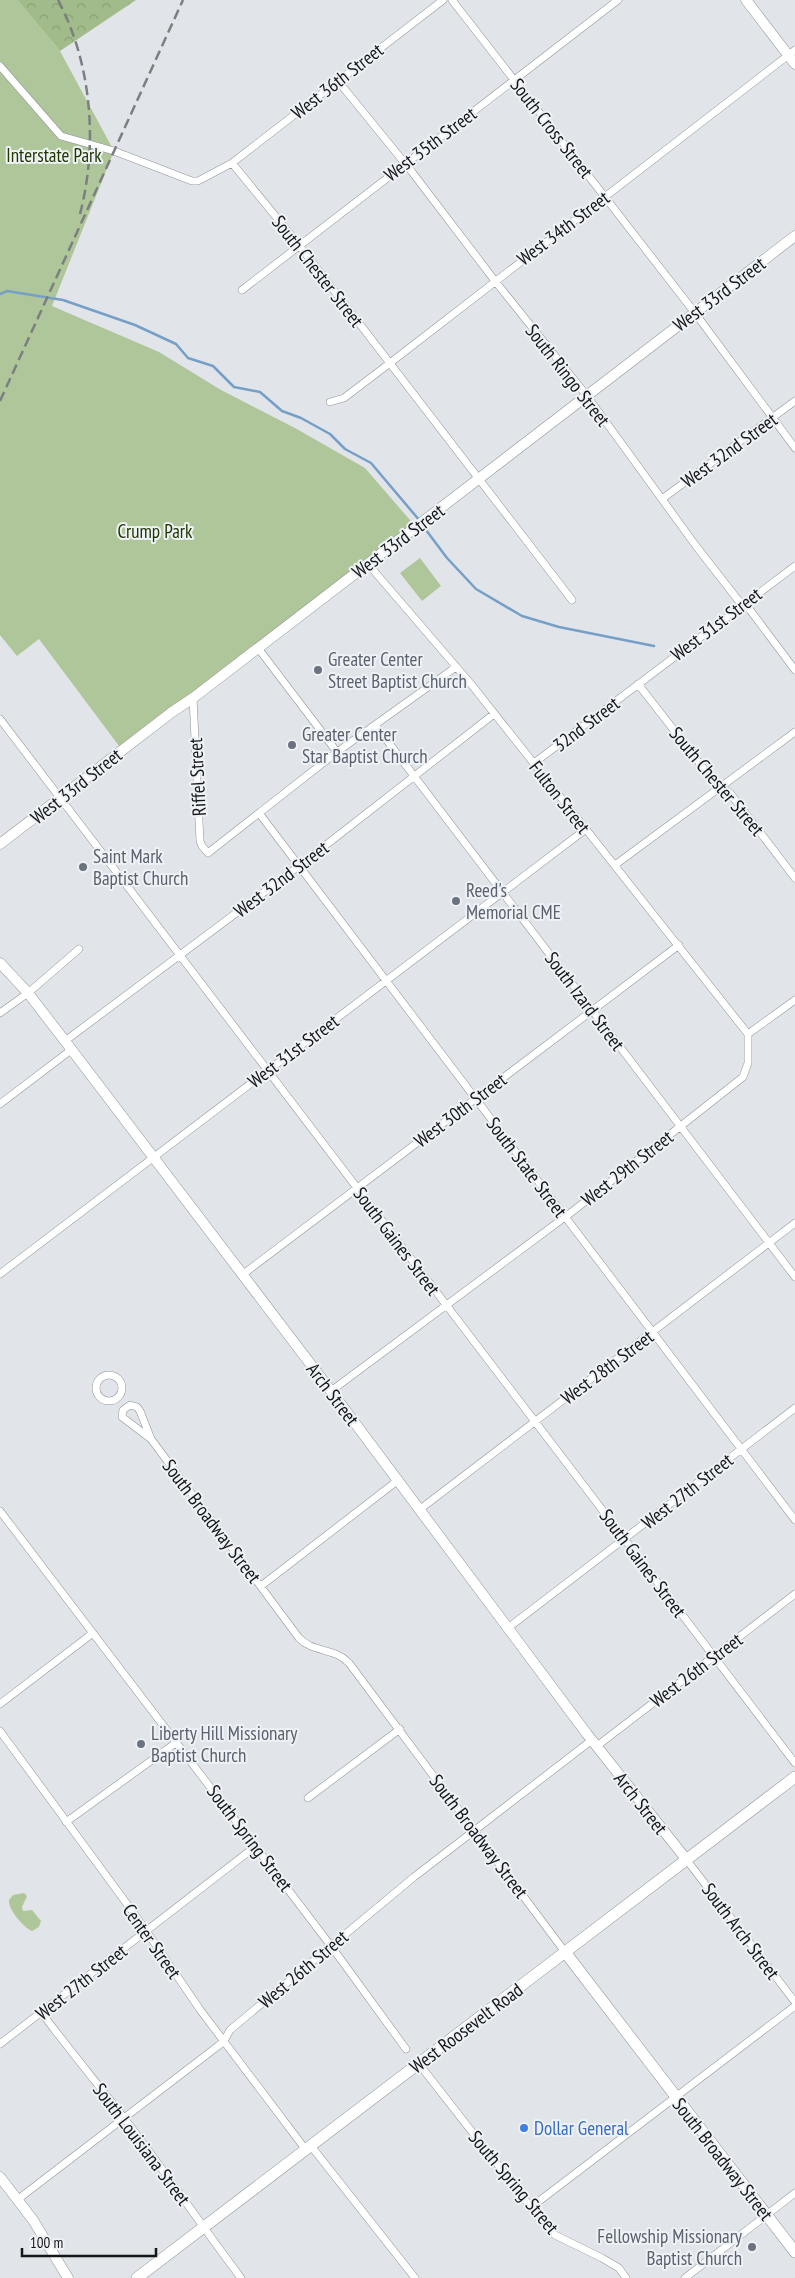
<svg xmlns="http://www.w3.org/2000/svg" width="795" height="2278" viewBox="0 0 795 2278" font-family="'PT Sans Narrow',sans-serif">
<defs>
<pattern id="forest-crowns" width="20" height="18" patternUnits="userSpaceOnUse" patternTransform="scale(1.25)"><rect width="20" height="18" fill="#a1bb8a"/><path d="M2 6a3 3 0 1 1 6 0M12 15a3 3 0 1 1 6 0" fill="none" stroke="#8aa076"/></pattern>
</defs>
<rect width="100%" height="100%" fill="#e1e5e9"/>
<!-- forest -->
<path fill="url(#forest-crowns)" d="M17,0H136L60,51Z"/>
<!-- green -->
<path fill="#afc69b" d="M0,0H17L60,51L114,151L52,306L159,352L221,390L295,428L365,468L416,527L122,750L39,639L17,656L0,635Z
M420,558L441,586L422,601L400,573Z
M24,1893L27,1896L22,1907L23,1911L32,1910L41,1921L39,1927L32,1931C23,1927 8,1909 9,1900L13,1895Z"/>
<g fill="none" stroke-linecap="round" stroke-linejoin="round">
<!-- stream -->
<path stroke="#769fc7" stroke-width="2.5" d="M0,294L7,291L63,300L135,325L176,344L188,358L213,366L234,387L260,392L282,411L301,418L330,434L345,449L371,463L420,521
M423,526L447,558L476,589L522,616L559,627L654,646"/>
<defs>
<path id="street" d="M452,0L695,313L795,448
M0,66L61,136L114,151L192,181H198L232,163L443,0
M338,81L412,172L495,281L587,396L696,546L738,600L750,610L795,670
M232,163L299,245L572,600
M242,290L618,0
M330,402L344,398L390,363L795,50
M662,499L795,401
M368,564L471,684L748,1034
M258,648L337,752
M638,684L715,783L730,793L795,878
M193,698L200,841L202,846L208,853L337,752L456,667
M0,719L795,1763
M376,726L795,1277
M534,763L795,566
M259,813L795,1520
M615,865L795,732
M0,1013L28,993L79,949
M65,1041L299,866L494,714
M0,1104L71,1050
M0,1274L586,829
M242,1275L679,945
M96 1388a13 13 0 1 1 26 0a13 13 0 1 1-26 0Z
M331,1391L573,1211L743,1077L748,1063V1034L795,1000
M130,1405L137,1407L140,1411L151,1439L122,1417L123,1410Z
M151,1439L299,1638C313,1653 334,1647 349,1663L565,1952
M419,1510L795,1223
M0,1511L331,1946L406,2049
M261,1586L397,1481
M508,1628L795,1408
M0,1704L93,1633
M0,1731L138,1919L201,2011L306,2150
M597,1746L795,1594
M308,1798L400,1729
M66,1822L177,1742
M686,1859L795,2002
M41,2012C68,2048 96,2082 124,2118C164,2170 201,2225 241,2278
M0,2044L256,1846
M419,2064L548,2229L555,2235L602,2258L619,2268L626,2278
M311,2146L415,2278
M17,2200L218,2046L224,2041L230,2030L414,1877L592,1740
M530,2208L795,2006
M685,2278L795,2193"/>
<path id="secondary" d="M746,0L795,64
M0,844L172,712L193,698L795,236
M0,963L28,993L65,1041L331,1391L587,1734L686,1859
M0,2177L33,2220L68,2278"/>
<path id="primary" d="M565,1952L795,2252
M137,2278L795,1777"/>
</defs>
<!-- street casing -->
<use href="#street" stroke="#909497" stroke-width="8"/>
<!-- secondary casing -->
<use href="#secondary" stroke="#909497" stroke-width="11"/>
<!-- primary casing -->
<use href="#primary" stroke="#909497" stroke-width="12"/>
<!-- street -->
<use href="#street" stroke="#fff" stroke-width="7"/>
<!-- secondary -->
<use href="#secondary" stroke="#fff" stroke-width="10"/>
<!-- primary -->
<use href="#primary" stroke="#fff" stroke-width="11"/>
<!-- rail -->
<path stroke="#7c7f81" stroke-width="2.5" stroke-dasharray="10 5" stroke-linecap="butt" d="M58,0C92,64 98,145 80,214
M0,401L183,0"/>
</g>
<!-- markers -->
<g fill="#6b7280" stroke="#eef2f6" stroke-width="2">
<circle cx="318" cy="670" r="5"/>
<circle cx="292" cy="745" r="5"/>
<circle cx="83" cy="867" r="5"/>
<circle cx="456" cy="901" r="5"/>
<circle cx="141" cy="1744" r="5"/>
<circle cx="752" cy="2247" r="5"/>
</g>
<circle fill="#3f7fe0" stroke="#eef2f6" stroke-width="2" cx="524" cy="2128" r="5"/>
<g text-anchor="middle" dominant-baseline="central" stroke-width="4" stroke-linejoin="round" paint-order="stroke">
<!-- street labels -->
<g font-size="19" fill="#151617" stroke="#eef2f6">
<text transform="translate(337 81) rotate(-38)">West 36th Street</text>
<text transform="translate(552 128) rotate(52)">South Cross Street</text>
<text transform="translate(430 144) rotate(-37)">West 35th Street</text>
<text transform="translate(563 228) rotate(-37)">West 34th Street</text>
<text transform="translate(318 271) rotate(52)">South Chester Street</text>
<text transform="translate(719 294) rotate(-37)">West 33rd Street</text>
<text transform="translate(568 375) rotate(52)">South Ringo Street</text>
<text transform="translate(729 450) rotate(-36)">West 32nd Street</text>
<text transform="translate(398 541) rotate(-37)">West 33rd Street</text>
<text transform="translate(716 624) rotate(-37)">West 31st Street</text>
<text transform="translate(586 724) rotate(-37)">32nd Street</text>
<text transform="translate(197 777) rotate(-93)">Riffel Street</text>
<text transform="translate(717 781) rotate(50)">South Chester Street</text>
<text transform="translate(76 786) rotate(-38)">West 33rd Street</text>
<text transform="translate(560 797) rotate(52)">Fulton Street</text>
<text transform="translate(281 879) rotate(-37)">West 32nd Street</text>
<text transform="translate(585 1001) rotate(53)">South Izard Street</text>
<text transform="translate(293 1051) rotate(-37)">West 31st Street</text>
<text transform="translate(460 1110) rotate(-37)">West 30th Street</text>
<text transform="translate(527 1167) rotate(53)">South State Street</text>
<text transform="translate(627 1168) rotate(-38)">West 29th Street</text>
<text transform="translate(397 1241) rotate(53)">South Gaines Street</text>
<text transform="translate(607 1367) rotate(-37)">West 28th Street</text>
<text transform="translate(333 1394) rotate(53)">Arch Street</text>
<text transform="translate(687 1491) rotate(-38)">West 27th Street</text>
<text transform="translate(212 1521) rotate(53)">South Broadway Street</text>
<text transform="translate(643 1563) rotate(53)">South Gaines Street</text>
<text transform="translate(696 1670) rotate(-37)">West 26th Street</text>
<text transform="translate(641 1803) rotate(52)">Arch Street</text>
<text transform="translate(479 1836) rotate(53)">South Broadway Street</text>
<text transform="translate(250 1838) rotate(53)">South Spring Street</text>
<text transform="translate(741 1931) rotate(53)">South Arch Street</text>
<text transform="translate(152 1941) rotate(55)">Center Street</text>
<text transform="translate(303 1969) rotate(-40)">West 26th Street</text>
<text transform="translate(81 1982) rotate(-38)">West 27th Street</text>
<text transform="translate(466 2028) rotate(-37)">West Roosevelt Road</text>
<text transform="translate(142 2144) rotate(53)">South Louisiana Street</text>
<text transform="translate(723 2159) rotate(52)">South Broadway Street</text>
<text transform="translate(514 2182) rotate(50)">South Spring Street</text>
</g>
<!-- park labels -->
<g font-size="19" fill="#203700" stroke="#eef2f6">
<text x="54" y="155">Interstate Park</text>
<text x="155" y="531">Crump Park</text>
</g>
<!-- worship labels -->
<g font-size="19" fill="#5b616d" stroke="#eef2f6" text-anchor="start">
<text x="328" y="659">Greater Center<tspan x="328" dy="22">Street Baptist Church</tspan></text>
<text x="302" y="734">Greater Center<tspan x="302" dy="22">Star Baptist Church</tspan></text>
<text x="93" y="856">Saint Mark<tspan x="93" dy="22">Baptist Church</tspan></text>
<text x="466" y="890">Reed's<tspan x="466" dy="22">Memorial CME</tspan></text>
<text x="151" y="1733">Liberty Hill Missionary<tspan x="151" dy="22">Baptist Church</tspan></text>
<text x="742" y="2236" text-anchor="end">Fellowship Missionary<tspan x="742" dy="22">Baptist Church</tspan></text>
</g>
<!-- shop labels -->
<g font-size="19" fill="#366cbe" stroke="#eef2f6" text-anchor="start">
<text x="534" y="2128">Dollar General</text>
</g>
</g>
<!-- scale -->
<path d="M22 2248v8h134v-8" fill="none" stroke="#151617" stroke-width="2.5"/>
<text x="30" y="2248" font-size="15" fill="#151617" stroke="#eef2f6" stroke-width="4" paint-order="stroke">100 m</text>
</svg>
